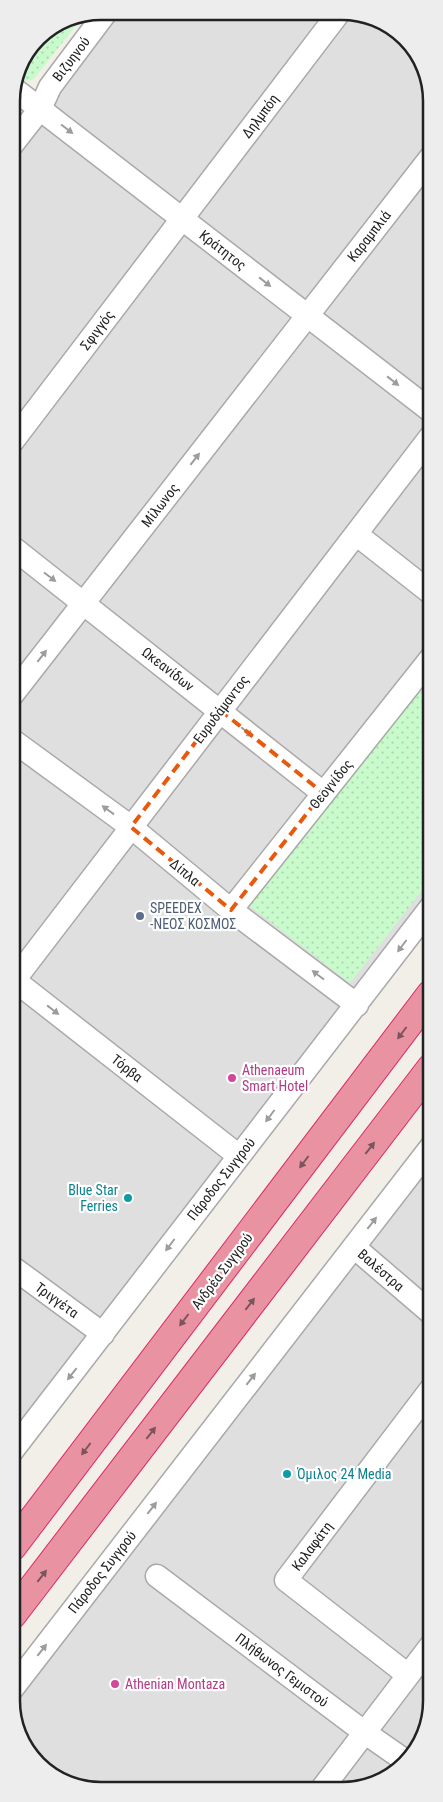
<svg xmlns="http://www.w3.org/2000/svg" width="443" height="1802" viewBox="0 0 443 1802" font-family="'Roboto Condensed',sans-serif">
<defs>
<pattern id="park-dots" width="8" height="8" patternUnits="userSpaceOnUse" patternTransform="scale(1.25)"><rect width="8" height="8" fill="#c8facc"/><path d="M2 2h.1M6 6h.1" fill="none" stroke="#acd6af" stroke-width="1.8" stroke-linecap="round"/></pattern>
</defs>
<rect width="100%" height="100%" fill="#f2efe9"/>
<!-- residential -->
<path fill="#e0dfdf" d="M122,11L365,14L409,41L431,89V405L47,110Z
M42,122L431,424V890L12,1439L11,163Z
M431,1157V1299L363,1244Z
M355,1255L431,1323L432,1707L409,1761L354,1790L83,1789L37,1764L12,1713V1701Z"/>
<!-- park -->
<path fill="url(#park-dots)" d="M85,14L33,80L22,81L19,79L38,37L67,18Z
M431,667V879L350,983L247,904Z"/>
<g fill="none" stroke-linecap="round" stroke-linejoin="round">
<defs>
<path id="minor" d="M14,89L431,411
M11,146L40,109L50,87L107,11
M12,442L338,14
M356,534L431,593
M12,547L323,793
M12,695L431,157
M12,740L131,827L231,910L357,1005
M231,910L431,658
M14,980L239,1156
M12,983L431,436
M354,1247L431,1313
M12,1267L103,1334
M12,1451L431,907
M157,1576L364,1732L407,1762
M408,1675L286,1580L431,1389
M12,1689L431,1147
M321,1790L432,1644"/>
<path id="highway" d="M12,1547L431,994
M12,1615L431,1068"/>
</defs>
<!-- minor casing -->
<use href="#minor" stroke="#a9a9a9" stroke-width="25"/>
<!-- highway casing -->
<use href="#highway" stroke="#dc2a67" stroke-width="30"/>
<!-- minor -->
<use href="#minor" stroke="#fff" stroke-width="22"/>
<!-- highway -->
<use href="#highway" stroke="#e892a2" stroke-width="28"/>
</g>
<!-- one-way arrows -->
<defs><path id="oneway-solid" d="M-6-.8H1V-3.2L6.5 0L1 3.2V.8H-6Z" transform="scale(1.25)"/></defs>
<g fill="#9c9c9c">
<use href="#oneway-solid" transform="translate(67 129) rotate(37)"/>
<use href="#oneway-solid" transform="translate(265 282) rotate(38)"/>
<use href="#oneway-solid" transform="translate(393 381) rotate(38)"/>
<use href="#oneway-solid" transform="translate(195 459) rotate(-52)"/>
<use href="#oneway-solid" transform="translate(50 577) rotate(37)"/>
<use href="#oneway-solid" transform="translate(42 656) rotate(-52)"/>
<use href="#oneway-solid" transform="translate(247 732) rotate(39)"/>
<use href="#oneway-solid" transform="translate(108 810) rotate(-144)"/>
<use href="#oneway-solid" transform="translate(402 946) rotate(127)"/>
<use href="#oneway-solid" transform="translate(318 975) rotate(-143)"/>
<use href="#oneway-solid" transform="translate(53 1010) rotate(38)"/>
<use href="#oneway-solid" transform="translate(270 1116) rotate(127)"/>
<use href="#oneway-solid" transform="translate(372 1223) rotate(-52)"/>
<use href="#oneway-solid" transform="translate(170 1245) rotate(127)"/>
<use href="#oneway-solid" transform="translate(72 1374) rotate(128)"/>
<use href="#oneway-solid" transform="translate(251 1379) rotate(-52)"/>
<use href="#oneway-solid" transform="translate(152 1508) rotate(-52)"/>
<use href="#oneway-solid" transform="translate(42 1650) rotate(-52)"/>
</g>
<g fill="#7b545c">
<use href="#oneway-solid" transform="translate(402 1033) rotate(127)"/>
<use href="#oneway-solid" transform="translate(370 1148) rotate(-52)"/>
<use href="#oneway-solid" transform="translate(304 1162) rotate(127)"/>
<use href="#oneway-solid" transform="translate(250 1304) rotate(-52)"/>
<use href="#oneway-solid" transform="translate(184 1320) rotate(127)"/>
<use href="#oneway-solid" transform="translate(151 1433) rotate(-52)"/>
<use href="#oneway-solid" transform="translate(86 1449) rotate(127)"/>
<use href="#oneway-solid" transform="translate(42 1576) rotate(-52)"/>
</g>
<!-- marked area -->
<path fill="none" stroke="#e8590c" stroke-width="4" stroke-dasharray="10 6" stroke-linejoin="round" d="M220,710L323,793L231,910L131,827Z"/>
<!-- markers -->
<circle fill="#5c6f8a" stroke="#fff" stroke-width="2" cx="140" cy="916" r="5"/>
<g fill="#d1479c" stroke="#fff" stroke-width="2">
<circle cx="232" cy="1078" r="5"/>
<circle cx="115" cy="1684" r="5"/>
</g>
<g fill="#0f9aa8" stroke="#fff" stroke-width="2">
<circle cx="128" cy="1198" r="5"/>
<circle cx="287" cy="1474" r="5"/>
</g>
<g text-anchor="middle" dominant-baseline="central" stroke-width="4.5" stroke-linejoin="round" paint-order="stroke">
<!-- street labels -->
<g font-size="14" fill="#222" stroke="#fff">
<text transform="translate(71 59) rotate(-53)">Βιζυηνού</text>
<text transform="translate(260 116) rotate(-53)">Δηλμπόη</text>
<text transform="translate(369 236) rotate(-52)">Καραμπλιά</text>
<text transform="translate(223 250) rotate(38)">Κράτητος</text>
<text transform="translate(97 330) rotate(-53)">Σφιγγός</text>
<text transform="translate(160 505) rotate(-52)">Μίλωνος</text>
<text transform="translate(168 669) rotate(38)">Ωκεανίδων</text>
<text transform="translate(221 709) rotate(-53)">Ευρυδάμαντος</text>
<text transform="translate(331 784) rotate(-51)">Θεογνίδος</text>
<text transform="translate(185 872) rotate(40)">Δίπλα</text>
<text transform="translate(127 1068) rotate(38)">Τόρβα</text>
<text transform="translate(221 1179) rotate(-52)">Πάροδος Συγγρού</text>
<text transform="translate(381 1270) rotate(41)">Βαλέστρα</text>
<text transform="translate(222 1271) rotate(-53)">Ανδρέα Συγγρού</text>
<text transform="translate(57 1300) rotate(36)">Τριγγέτα</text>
<text transform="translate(312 1546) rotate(-53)">Καλαφάτη</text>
<text transform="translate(102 1572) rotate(-52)">Πάροδος Συγγρού</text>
<text transform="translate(282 1670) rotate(37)">Πλήθωνος Γεμιστού</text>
</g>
<!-- service labels -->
<g font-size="14" fill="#4e5e75" stroke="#fff" text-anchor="start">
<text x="150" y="908">SPEEDEX<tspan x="150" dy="16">-ΝΕΟΣ ΚΟΣΜΟΣ</tspan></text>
</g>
<!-- hotel labels -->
<g font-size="14" fill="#b23c85" stroke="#fff" text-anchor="start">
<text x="242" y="1070">Athenaeum<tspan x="242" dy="16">Smart Hotel</tspan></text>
<text x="125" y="1684">Athenian Montaza</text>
</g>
<!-- culture labels -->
<g font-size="14" fill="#0d838f" stroke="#fff" text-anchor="end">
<text x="118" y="1190">Blue Star<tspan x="118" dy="16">Ferries</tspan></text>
<text x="297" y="1474" text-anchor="start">Όμιλος 24 Media</text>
</g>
</g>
<!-- crop -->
<path d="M0 0H443V1802H0ZM101 20H342A81 81 0 0 1 423 101V1701A81 81 0 0 1 342 1782H101A81 81 0 0 1 20 1701V101A81 81 0 0 1 101 20Z" fill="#ededed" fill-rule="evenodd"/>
<path fill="none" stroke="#222" stroke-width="2.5" d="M101 20H342A81 81 0 0 1 423 101V1701A81 81 0 0 1 342 1782H101A81 81 0 0 1 20 1701V101A81 81 0 0 1 101 20Z"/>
</svg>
